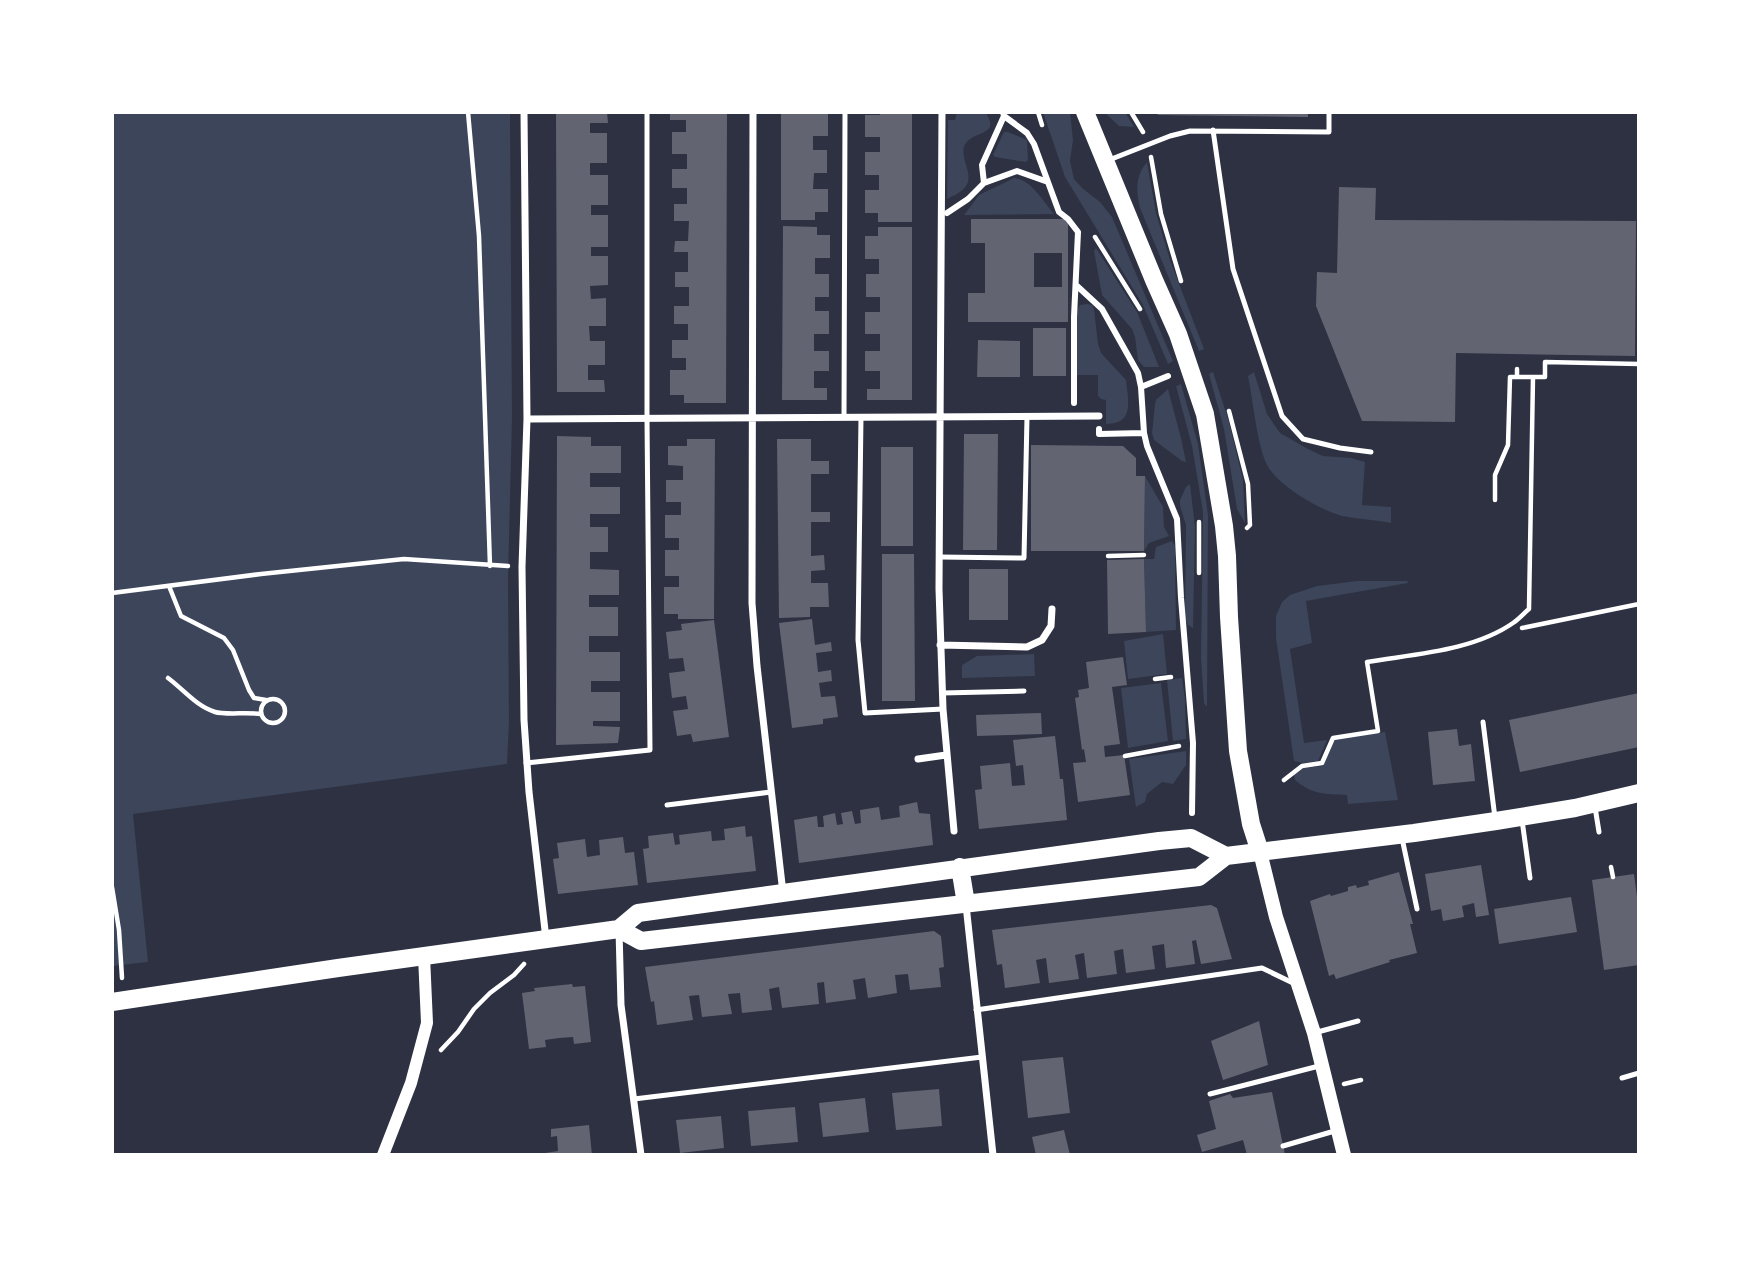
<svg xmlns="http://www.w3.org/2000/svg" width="1751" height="1267" viewBox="0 0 1751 1267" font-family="'IBM Plex Sans',sans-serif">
<rect width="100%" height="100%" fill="#2d3142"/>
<!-- green -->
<path fill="#3c4559" d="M112,112H510L512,418L508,580L509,722L507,764L133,814L148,962L112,966Z
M957,112H985C1002,135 974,131 966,143C957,155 975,174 966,186C962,192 953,196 947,199L948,120H955Z
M1043,112H1070L1073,140L1070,161L1074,179L1082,188L1100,202L1112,217L1173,361L1168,364L1143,305L1065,177Z
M1104,112H1125L1134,127L1119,126Z
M1004,132H1008L1027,140L1028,160L1026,162L995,157L993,155Z
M1147,162L1156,213L1170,260L1204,349L1199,351L1140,208C1136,191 1135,176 1147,162Z
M1014,178C1031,179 1044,202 1054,214L964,215L979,195Z
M1096,248L1137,312L1159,367H1144L1138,360L1135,337L1132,329L1102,295L1094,251Z
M1087,304L1092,305L1094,309L1098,344L1101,353L1126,380C1128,401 1135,424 1106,424V400L1101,399L1098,396V375H1077V310L1080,305Z
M1213,372L1229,422L1243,480L1245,523L1237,509L1224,429L1209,374Z
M1254,372L1267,414L1280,433L1308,449L1323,456L1351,458L1365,462L1362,505L1391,507V523C1375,520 1358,519 1342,516C1320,510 1278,486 1267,465C1257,445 1253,400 1248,376Z
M1181,384L1198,444L1208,515L1207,707L1204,703L1201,658L1203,512L1192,446L1176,386Z
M1168,389L1181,438L1186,462L1182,461L1154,440L1152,433L1155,404L1156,400Z
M1145,476L1163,507L1164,527L1169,536L1149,543L1144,551Z
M1190,484L1195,527L1193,628L1188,625L1185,618L1186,525L1180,506V500L1186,487Z
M1172,541L1175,546L1176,630L1146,632L1144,559H1154L1156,547Z
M1357,581H1407L1408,583L1306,601L1312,643L1290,649L1304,743L1327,740L1318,761L1303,763L1294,761L1276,638V616L1282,602L1290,595L1317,586Z
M1163,634L1167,674L1128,679L1124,641Z
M1034,654L1035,676L962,678V665L977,656Z
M1182,678L1185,699L1186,739L1173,741L1167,680Z
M1161,683L1168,741L1128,748L1121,688Z
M1385,732L1398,800L1348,804L1347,795C1324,794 1313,795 1295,780L1293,769L1323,766L1335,739Z
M1186,751V765L1173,784L1162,782L1147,794L1145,802L1136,807L1129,759Z"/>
<!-- building -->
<path fill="#626471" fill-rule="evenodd" d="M556,112H607L608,123H590V133H607V163H590V175H608V205H591V215H608V247H591V256H608V285L590,286L591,299L606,298V326H589L590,341H605V365H588V380H604L605,392H557Z
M670,112H727L726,403H684V395H670V370H686V358H672V340H688V324H674V306H689V287H675V272H688V252H674L675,241H688L689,221H674V204H687V188H672V169H687V154H672V132H686V120H670Z
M781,112L828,113V136H813V150H827V173H814L813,189H828V212H815V220H781Z
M880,112H912V222H878V213H865V190H879V175H865V152H880V137H865V115H880Z
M1156,112H1308V117L1158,115Z
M1339,187L1376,188L1375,220L1636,221L1635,356L1456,353L1455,422L1362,421L1316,306L1317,272L1337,273Z
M971,219H1068V322H968V293H985V243H971ZM1034,253H1062V287H1034Z
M783,226L817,227V235H830V258H815V274H829V297H815V311H829V334H814V351H829V371H814V388H827V400H782Z
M878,227H912V400H867V389H880V371H865V351H880V334H865V312H880V297H866V274H879V259H865V236H878Z
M1033,328H1066V376H1033Z
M978,340L1020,341V377H977Z
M964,434H998L997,550H963Z
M557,436L591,437V446H621V473H590V487H620V514H590V527H608V552H590V569L619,570V595H589V607H618V636H589V652H620V681H591V692H620V721H593V726L620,727L618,743L556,745Z
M687,439H715L714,619H678V614H664V587H679V576H665V550H679V538H665V515H681V502H666V480H683V466L668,465V446H687Z
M777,439H811V461H829V474H811V512H830V522H811V556L824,555L825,570L811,571V583H828L829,607H810V617L779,618Z
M1031,445L1123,446L1136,458V476H1145L1144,551H1031Z
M881,447H913V546H881Z
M882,554H914L915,701H882Z
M1144,559L1146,632L1108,634L1107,560Z
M969,569H1008V620H969Z
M812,619L815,645L831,642L832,651L816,653L818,672L831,670L832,681L819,683L821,697L835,696L838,717L823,719V724L792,728L779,623Z
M714,620L729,737L693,742L691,734L677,736L673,711L688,709L686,696L672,698L669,673L685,671L683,658L669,659L666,632L682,630L681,624Z
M1123,657L1127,685L1112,687L1120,744L1104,746L1105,757L1124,755L1130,795L1078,802L1073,763L1086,762L1084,749L1082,750L1075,698L1079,697L1078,690L1089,688L1086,662Z
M1639,693V747L1520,772L1509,720Z
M1041,713L1042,734L977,736L976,715Z
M1457,729L1459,746L1471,744L1475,781L1433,785L1428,732Z
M1055,736L1060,779H1063L1067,820L979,829L975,790L982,789L980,766L1010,763L1012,786L1025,785L1023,765L1016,766L1013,740Z
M917,802L919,813L930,814L933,845L799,863L794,820L817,816L818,827H824L823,816L835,813L837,825L843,824L841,813L852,811L855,824L861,823L860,810L879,807L881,820L900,817L899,806Z
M745,826L746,837L752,836L756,871L647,883L643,849L649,848L648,836L673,833L675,845L680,844L679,835L711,831L712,841L725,840L724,829Z
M623,837L625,853L634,852L638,885L558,894L553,859L559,858L557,843L585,839L587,857L600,855L599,840Z
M1481,865L1489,915L1476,917L1474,903L1462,906L1464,917L1443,921L1441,909L1431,911L1425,874Z
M1399,872L1413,924H1410L1417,953L1389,960L1390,962L1336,979L1334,974L1329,976L1310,901L1330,894L1331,896L1348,891V887L1356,885L1357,888L1369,885L1368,881Z
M1634,874L1639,912V965L1604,970L1592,880Z
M1571,897L1577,932L1499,944L1494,909Z
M1211,905L1217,908L1232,959L1201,964L1196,940L1192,941L1195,964L1166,968L1164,944L1152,946L1155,969L1126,973L1123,949L1114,951L1117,974L1087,978L1084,953L1075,955L1079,979L1049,983L1046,958L1036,960L1040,983L1005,988L1002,964L997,965L992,930Z
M934,931L941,936L944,967L939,968L941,987L910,990L908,974L895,975L897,993L868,998L865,978L853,980L856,999L826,1003L824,982L817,983L819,1004L782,1008L779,987L769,989L772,1010L742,1013L740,993L728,994L732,1014L702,1017L699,995L689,996L693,1020L657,1025L654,1001L651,1002L645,967Z
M572,984L573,987L585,986L591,1042L574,1044L573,1037L559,1038L545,1040L546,1047L529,1049L522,993L535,991L534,988Z
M1259,1021L1268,1065L1223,1080L1211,1041Z
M1063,1057L1070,1113L1028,1118L1022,1061Z
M939,1089L942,1126L896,1130L892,1093Z
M1272,1092L1285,1155H1247L1243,1140L1202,1152L1197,1135L1216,1129L1209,1101L1230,1094L1233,1098Z
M865,1098L869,1132L823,1137L819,1103Z
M795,1107L798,1142L751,1146L748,1111Z
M721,1116L724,1148L680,1153L676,1120Z
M589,1125L592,1155H545V1153L558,1151L557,1136L551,1137V1129Z
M1064,1130L1070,1155H1036L1032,1137Z"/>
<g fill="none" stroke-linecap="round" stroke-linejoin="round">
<!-- path -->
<path stroke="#fff" stroke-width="4.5" d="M468,112L479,236L490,566
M1038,112L1042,125
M1131,112L1143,132
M1151,157L1161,214L1181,281
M1095,237L1140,309
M1517,369V377
M1229,411L1248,484L1250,525L1247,528
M1495,500V475L1508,445L1510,377H1545V362L1639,364
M1108,556L1144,555
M1199,573V522
M169,586L181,616L224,638L233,650L249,690L254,698L266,700
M112,593L261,574L404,559L508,566
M1522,628L1639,604
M168,678C183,689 196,706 215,712C224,715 248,712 261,714
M1155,679L1171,677
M261 711a12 12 0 1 1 24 0a12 12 0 1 1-24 0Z
M1125,756L1179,746
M1284,780L1302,766L1322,763L1333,738L1378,731L1367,662C1414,654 1473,651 1513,623C1519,619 1524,613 1529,609L1533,377
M1611,867L1613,877
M112,887L119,930L122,978
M441,1050L458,1032L474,1009L490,993L514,975L524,964
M1344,1084L1361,1080"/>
<!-- service -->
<path stroke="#fff" stroke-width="5" d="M1213,130L1233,269L1282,416L1303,439L1340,448L1371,452
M1109,160L1170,136L1190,131L1329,132V112
M844,417L845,112
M861,417L858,640L865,713L943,709
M939,557L1024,558L1027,417
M942,693L1024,691
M1483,722L1495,818
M526,763L650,750L647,418V112
M667,805L771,792
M1595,807L1599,832
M1522,820L1530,878
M1402,838L1417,909
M976,1010L1262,968L1293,983
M1314,1033L1358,1021
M1622,1078L1639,1073
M1210,1094L1319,1066
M634,1099L982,1057
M1283,1146L1338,1130"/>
<!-- pedestrian -->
<path stroke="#fff" stroke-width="6" d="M1003,112L1004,116L1027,133L1034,144L1059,212L1068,219L1078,232L1074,317V403
M1004,116L982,165L984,183L1017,171L1048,182
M947,213L968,199L984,183
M1076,285L1102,309L1138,373L1141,387L1144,433L1147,446L1177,519L1181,598L1193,743L1192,813
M1141,387L1168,376
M1099,429V434L1144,433"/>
<!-- minor -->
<path stroke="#fff" stroke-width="7" d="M524,112L527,419L522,567L524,720L529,792L546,939
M753,112L752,603L757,666L783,893
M942,112L939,589L943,709L954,831
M527,419L1099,416
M940,645L1027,647L1042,640L1051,626L1052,609
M918,759L946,755
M966,905L993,1155
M619,930L621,1005L641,1155"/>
<!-- tertiary -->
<path stroke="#fff" stroke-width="12" d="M383,1155L411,1083L427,1023L424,956"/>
<!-- secondary -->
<path stroke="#fff" stroke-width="14" d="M1260,852L1276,917L1314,1033L1344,1155"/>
<!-- primary -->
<path stroke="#fff" stroke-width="18" d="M1085,112L1154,280L1178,334L1205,414L1224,526L1227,556L1229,617L1238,751L1251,824L1260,852
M960,867L966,904
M619,929L641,941L1199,877L1226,856L1414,833L1496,821L1575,808L1639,793
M112,1002L338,968L619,929L638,913L1159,841L1191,838L1226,856"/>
</g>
<!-- border -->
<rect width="1751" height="1267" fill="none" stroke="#ffffff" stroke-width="228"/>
</svg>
